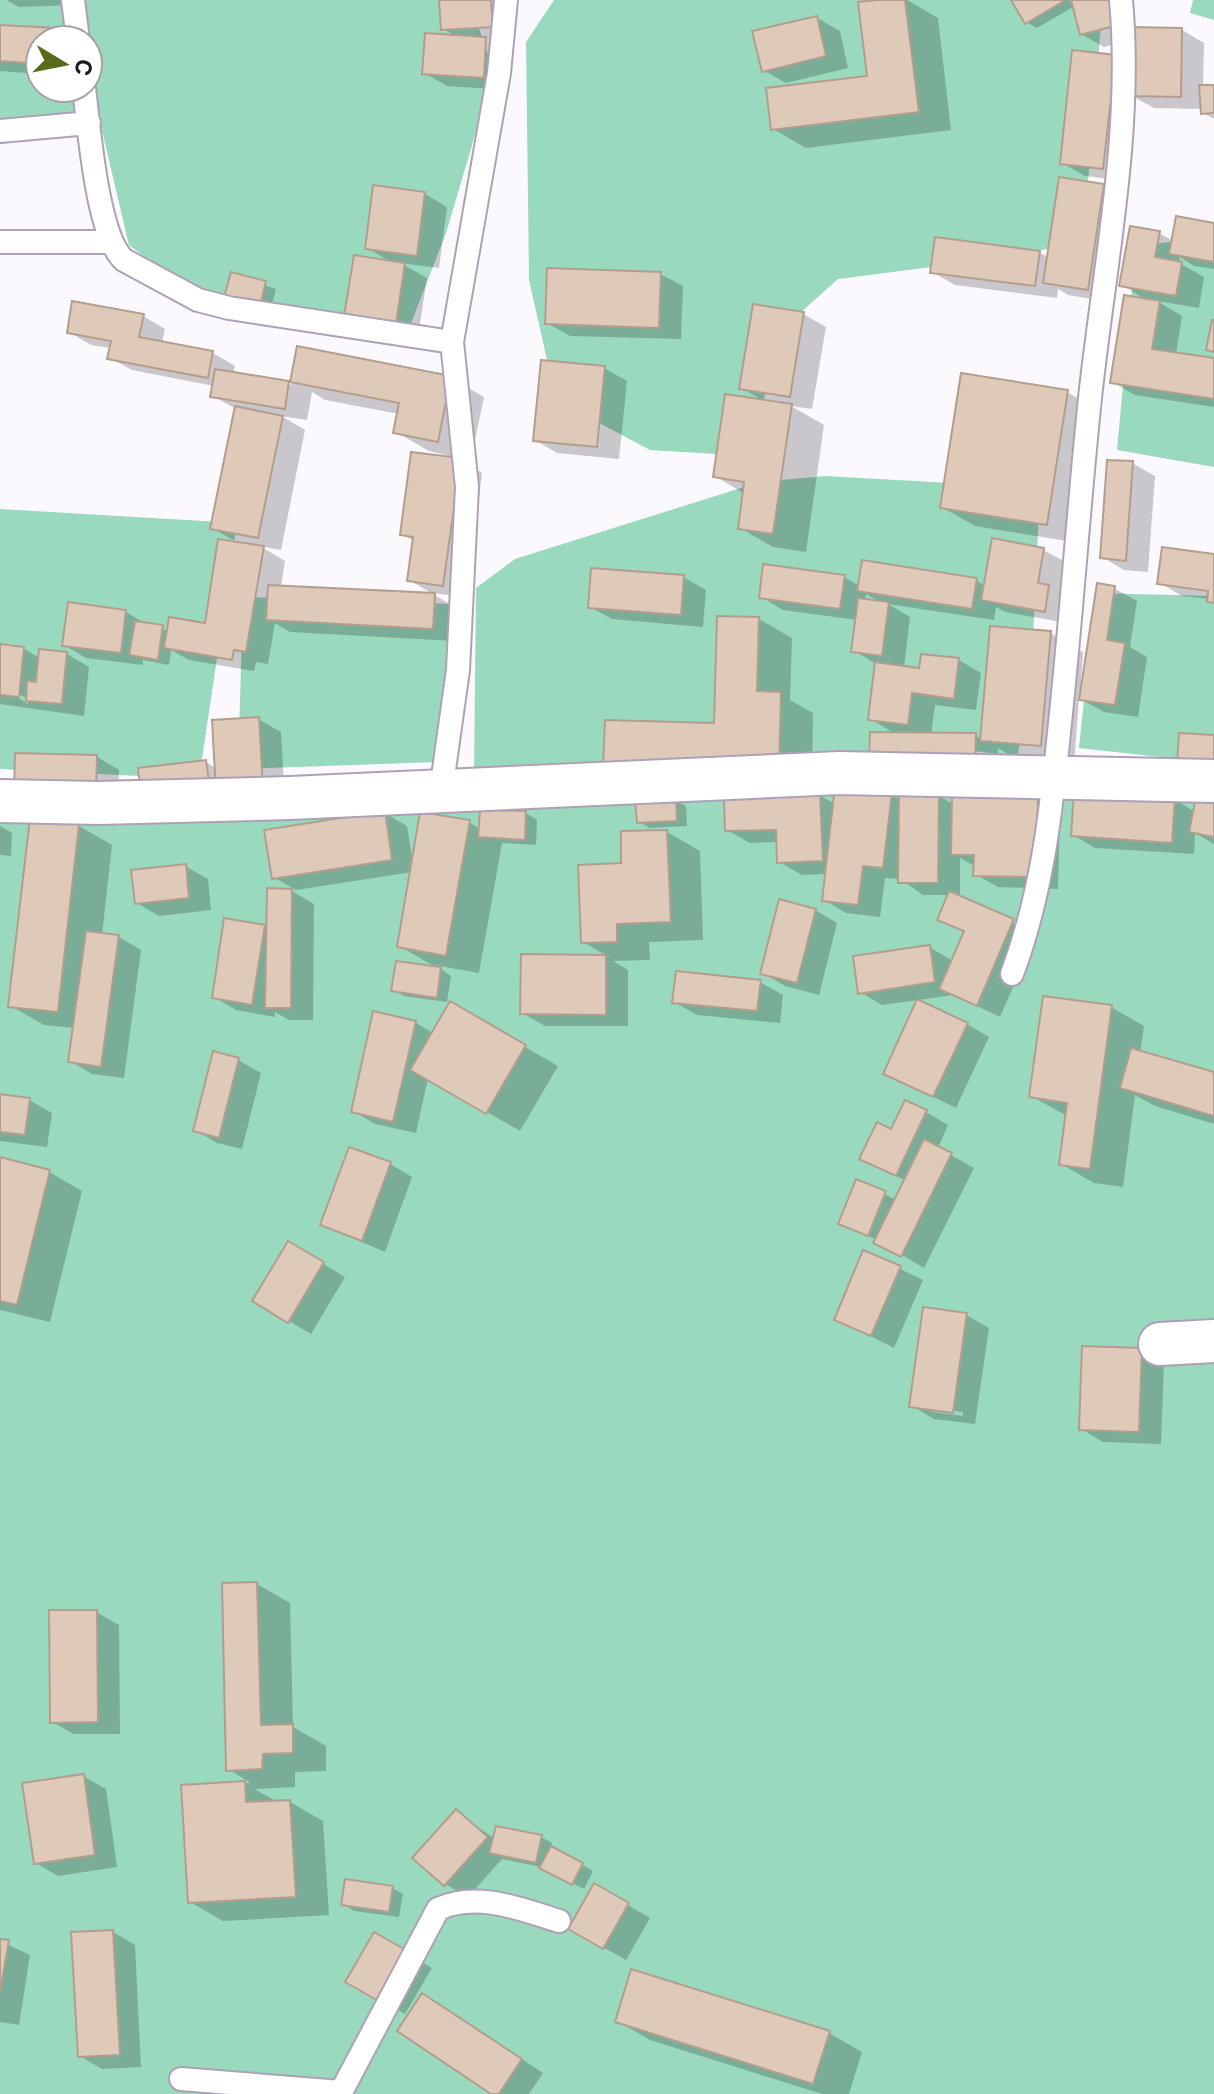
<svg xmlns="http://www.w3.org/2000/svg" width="1214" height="2094" viewBox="0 0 1214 2094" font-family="Inter,sans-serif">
<rect width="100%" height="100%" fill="#fcf9fe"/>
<!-- green -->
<path fill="#99d9bd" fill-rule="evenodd" d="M0,0H469L494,71L446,233L403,344L208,305L129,245L98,114L0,125ZM40,40H88V88H40Z
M554,0H1103L1083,242L995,259L838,279L781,330L750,456L650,450L556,400L529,280L526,42Z
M1193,0H1214V20L1190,13Z
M1203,238L1214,239V467L1117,450L1136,246Z
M825,476L1040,488L1030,703L1017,756L955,749L703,757L474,777L476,588L515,559L760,482Z
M0,509L237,523L199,779L0,769Z
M1095,593L1214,596V763L1079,748Z
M243,597L453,604L437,762L238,769Z
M1214,777V2094H0V807Z"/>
<!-- shadow -->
<path fill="#0003" fill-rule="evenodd" d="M6,0H79V5L19,7Z
M442,0H512L515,39L488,40L508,52L506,90L447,86L424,73L458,37L443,29Z
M893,0H907L938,18L951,130L806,148L773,129L869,77Z
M1013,0H1069L1073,7L1037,28L1026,22Z
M1073,0H1129L1137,29L1182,30L1204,43L1203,87H1214V119L1203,113L1202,109L1154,108L1134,97L1125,181L1085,176L1062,163L1115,57L1132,39L1104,47L1081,34Z
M817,18L840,31L848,68L786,83L763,70Z
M0,27L56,30L72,40H40V74L0,71Z
M1061,179L1104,186L1126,199L1110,302L1068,295L1058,289L1057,298L955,285L932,272L1039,252L1049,258Z
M375,188L425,194L447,207L439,268L400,263L427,278L418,336L369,328L393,263L367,248Z
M1214,225V269L1194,266L1180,257L1179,263L1204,277L1199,308L1157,301L1182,316L1176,354L1214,360V407L1135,395L1112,382L1148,301L1122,285L1159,233L1173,241Z
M660,274L683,286L681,339L570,336L547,323Z
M232,275L276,289L269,315Z
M803,314L826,327L812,409L791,406L824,425L806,552L773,547L740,528L745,494L715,476L766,402L741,388Z
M143,316L165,329L162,343L213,353L235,366L233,374L291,385L299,348L451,378L484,397L471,459L454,457L482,473L466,597L431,593L409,580L414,541L402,534L450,456L429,451L396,432L399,414L325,400L312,392L307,420L281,416L305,430L281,550L260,546L285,561L281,587L434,595L457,608L455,641L290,632L275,623L268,664L256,662L254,671L189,660L171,650L169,665L143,660V665L86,658L64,645L126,612L148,625L169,631L206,625L240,544L212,528L236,409L213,396L214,386L132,370L110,358L111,348L91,345L69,332Z
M604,368L627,381L619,459L557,453L535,440Z
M1067,392L1100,411L1080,543L975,526L942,507Z
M1132,463L1155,476L1148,572L1124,570L1102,557Z
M1043,550L1066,562L1060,594L1071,600L1067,623L1005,612L996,607L994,620L888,604L910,617L904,668L921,670L959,660L981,673L976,710L935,705L931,735H975L982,740L1050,633L1083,652L1081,681H1084L1114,588L1137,601L1130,647L1147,657L1138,717L1104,712L1079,698L1074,764L1016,759L998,748L997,775L896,734L870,719L876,664L853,650L857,620L783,610L761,597L844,577L860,586L976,580L985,586ZM866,594L882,603L865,601Z
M1214,556V604L1209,599L1182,596L1160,583Z
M683,577L706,590L703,627L612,619L590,607Z
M759,619L792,638L790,700L813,713L812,790L716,725Z
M0,646L24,649L40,658L67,654L89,667L84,716L0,704ZM12,690L28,699V704L10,693Z
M258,719L281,732L285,801L165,809L206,762L217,769Z
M97,757L119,770L118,806L39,803Z
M1214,791V844L1195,833L1194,854L1095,848L1073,835L1174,799L1195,812Z
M819,795L835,804L892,795L901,800L938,795L954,805L1038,797L1060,810L1058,889L998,887L975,874L976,867L960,858V898L1036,934L1000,1017L954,995L882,1005L860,992L929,947L953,961L965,933L940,919L950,895H923L900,879L885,878L880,917L846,913L824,900L827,874L802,875L779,862L778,842L750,843L727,830Z
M675,800L686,806L687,826L650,828L639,822Z
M385,813L407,826L413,863L469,822L480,829L526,813L537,820L536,845L502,843L479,973L435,965L451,976L447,1002L404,996L394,990L439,969L399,946L412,872L296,890L273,877Z
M32,820L79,826L112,845L102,935L119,937L141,950L124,1078L92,1074L70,1061L75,1028L44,1025L11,1006Z
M0,826L12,833L11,856L0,855Z
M667,832L700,851L703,940L649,942L650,960L613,961L628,970V1026H545L522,1013L523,956L609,957L583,942L623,865Z
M185,866L208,879L211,910L159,916L137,903Z
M269,890L292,891L314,904L313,1020H289L275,1012V1017L236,1010L214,997L264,927L268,929Z
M815,910L837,923L819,995L785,986L763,973Z
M760,982L783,995L780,1023L697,1015L674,1002Z
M450,1004L558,1066L520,1131L428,1078L416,1133L375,1124L353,1111L374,1014L416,1023L433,1033Z
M1111,1007L1144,1026L1140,1053L1214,1075V1124L1155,1106L1135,1095L1123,1187L1094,1183L1061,1164L1067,1116L1031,1096Z
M967,1024L989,1037L956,1108L885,1073Z
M238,1060L261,1073L242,1149L217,1143L195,1130Z
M0,1096L29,1100L52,1113L47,1147L0,1141Z
M926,1112L948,1125L938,1148L974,1168L924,1268L877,1240L840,1223L857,1182L897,1200L906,1181L862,1158L892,1132Z
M0,1160L49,1172L82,1191L50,1322L0,1310Z
M390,1164L412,1177L385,1252L322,1225Z
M289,1243L345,1277L311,1334L255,1301Z
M865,1252L923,1280L894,1348L837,1319Z
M966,1315L989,1328L975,1424L934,1419L912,1406ZM933,1408L963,1412V1416L933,1412Z
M1142,1350L1164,1363L1161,1444L1103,1442L1081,1429Z
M257,1584L290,1603L293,1727L326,1746V1771L295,1772V1787L254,1789L278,1802H290L323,1821L329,1915L223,1921L190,1902L183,1787L251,1783L228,1769Z
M96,1612L119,1625L120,1734H74L52,1722Z
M83,1776L106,1789L117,1867L58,1876L36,1863Z
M456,1812L495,1839L541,1837L552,1843L551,1848L593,1871L584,1889L541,1867L502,1859L468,1897L445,1884L415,1858Z
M595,1886L650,1918L626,1960L571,1929Z
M392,1888L403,1894L399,1917L354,1911L343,1904Z
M113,1932L135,1945L141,2067L102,2069L80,2056Z
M375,1934L432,1968L405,2014L347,1981Z
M0,1941L30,1955L19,2025L0,2022Z
M445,2008L543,2073L529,2094H494Z
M617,2021L829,2033L862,2052L849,2094H822L650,2040Z"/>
<!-- building -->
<path fill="#dfc9b9" stroke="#b39e8e" stroke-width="2" d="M439,0H491L493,27L441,30Z
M877,0H905L919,112L771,130L766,88L867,76L858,2Z
M1011,0H1063L1064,1L1025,24Z
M1071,0H1111L1118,25L1080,35Z
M817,16L826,56L762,72L752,31Z
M0,25L56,28L55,40H40V64L0,61Z
M1130,27L1182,28L1181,97L1130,96Z
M425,33L486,37L484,78L422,74Z
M1072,50L1116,55L1103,169L1060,164Z
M1199,85H1214V113L1201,114Z
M1059,177L1104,184L1088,290L1043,283Z
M373,185L425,192L417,256L365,249Z
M1176,216L1214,223V262L1169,254Z
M1130,226L1160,231L1155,257L1182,262L1176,296L1119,286Z
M935,237L1040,251L1035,286L930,273Z
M354,255L405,263L396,324L344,316Z
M547,268L661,272L659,328L545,324Z
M231,272L266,281L259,311L223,301Z
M1124,295L1160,301L1152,349L1214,358V399L1110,383Z
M72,301L144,314L139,337L213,351L208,378L107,359L111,341L67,333Z
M753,304L804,312L790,397L739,389Z
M1212,320H1214V352L1206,350Z
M297,346L451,376L438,442L393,433L399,403L290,382Z
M541,360L605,366L597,447L533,441Z
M215,369L289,381L285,409L210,397Z
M961,373L1068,390L1047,525L940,508Z
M725,394L792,404L773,534L738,529L744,482L713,477Z
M235,406L283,416L258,538L210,529Z
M411,452L461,458L443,586L407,581L413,537L400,535Z
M1107,460L1133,461L1126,561L1100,558Z
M992,538L1044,548L1038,583L1049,585L1045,612L981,600Z
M218,539L264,546L246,652L234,650L232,660L164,648L169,617L205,623Z
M1162,547L1214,554V603L1207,602L1208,591L1157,584Z
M862,560L977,578L972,609L857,591Z
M763,564L845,575L840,609L759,598Z
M591,568L684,575L681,615L588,608Z
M1097,583L1115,586L1107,640L1125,643L1115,705L1079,700Z
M268,585L435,593L433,629L266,620Z
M858,598L889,602L882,656L851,652Z
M68,602L126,610L121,653L62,646Z
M717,616L759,617L757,691L781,692L779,772L603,768L605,720L714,723Z
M135,621L163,625L158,660L129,655Z
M990,626L1051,631L1041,746L980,741Z
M0,644L24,647L19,697L0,695Z
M39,649L67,652L62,704L26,701L27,681L36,682Z
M921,654L959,658L954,699L912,693L908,725L868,720L875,662L919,668Z
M259,717L263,789L216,792L212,720Z
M870,732L976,733L975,763L869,761Z
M1179,733L1214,735V767L1177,764Z
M15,753L97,755L96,794L14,791Z
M206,760L210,789L141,797L138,768Z
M835,786L892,793L883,868L863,866L858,905L822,901Z
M1198,786L1214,789V837L1189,832Z
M1074,791L1175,797L1172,843L1071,836Z
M820,793L823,861L777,863L776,830L725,831L724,797Z
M899,793H939L938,883H898Z
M952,793L1038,795L1036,877L973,876L974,855H951Z
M676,798L677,821L637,823L635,800Z
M480,810L526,811L525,840L478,837Z
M385,811L392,860L272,879L264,830Z
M420,812L470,820L446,956L397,947Z
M30,818L79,824L58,1012L8,1007Z
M667,830L671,922L617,924V942L581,943L578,865L621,863V831Z
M186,864L189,898L135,904L131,870Z
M267,888L292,889L291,1008H265Z
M949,891L1014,919L977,1006L939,989L964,931L937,920Z
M779,899L816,909L797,983L760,974Z
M224,918L265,925L252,1005L212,998Z
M86,931L119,935L101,1067L68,1062Z
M930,945L935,982L858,994L853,956Z
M521,954L606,955V1015L520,1014Z
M396,961L441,967L437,998L391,991Z
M676,971L761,980L757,1011L672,1003Z
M1043,996L1112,1005L1090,1169L1059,1165L1067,1103L1029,1097Z
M917,999L968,1023L933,1097L883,1074Z
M450,1001L526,1045L486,1114L410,1070Z
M373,1011L416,1021L393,1122L351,1112Z
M1131,1048L1214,1072V1116L1120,1088Z
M213,1051L239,1058L219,1138L193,1131Z
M0,1094L30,1098L25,1135L0,1132Z
M905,1100L927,1110L896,1176L859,1159L877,1122L891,1129Z
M924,1139L952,1153L901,1257L873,1243Z
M349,1147L391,1162L362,1241L320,1225Z
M0,1157L50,1170L17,1305L0,1301Z
M856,1179L886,1191L868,1236L838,1224Z
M288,1241L324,1262L288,1323L252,1301Z
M863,1250L901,1266L871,1336L834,1320Z
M923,1307L967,1313L953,1413L909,1407Z
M1082,1346L1142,1348L1139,1432L1079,1430Z
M257,1582L261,1725L293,1724V1753L263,1754L262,1769L226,1771L222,1583Z
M49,1610H97L98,1722L50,1723Z
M84,1774L95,1855L34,1864L22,1783Z
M245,1781L246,1802L290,1800L296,1897L188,1903L181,1785Z
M456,1809L488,1837L444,1886L412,1858Z
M496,1826L542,1835L536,1863L489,1853Z
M551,1846L583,1863L572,1885L539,1868Z
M345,1879L393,1886L389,1912L341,1905Z
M594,1883L629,1903L603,1949L568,1929Z
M113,1930L120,2055L78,2057L71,1932Z
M374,1932L411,1953L382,2003L345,1982Z
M0,1939L9,1940L0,1992Z
M631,1969L830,2031L813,2084L615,2022Z
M422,1993L522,2059L499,2094H491L397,2031Z"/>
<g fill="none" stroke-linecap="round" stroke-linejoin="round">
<defs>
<path id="lane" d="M73,0L78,40
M84,88C89,127 97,236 124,260L198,300L229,308L452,342
M0,131L89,123
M0,242H110
M441,791L458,670L467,487L452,342L499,73L506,0
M1012,974C1044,888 1052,803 1061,713C1072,608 1079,503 1090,398C1104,267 1133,132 1121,0
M181,2079L341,2092
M340,2094L438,1909C476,1891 521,1909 559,1921"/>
<path id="street" d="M0,801L98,803L290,798L839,773L1214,781
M1160,1344L1214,1341"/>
</defs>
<!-- lane casing -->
<use href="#lane" stroke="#aea1b6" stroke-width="26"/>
<!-- street casing -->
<use href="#street" stroke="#aea1b6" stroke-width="46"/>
<!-- lane -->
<use href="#lane" stroke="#fff" stroke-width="22"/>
<!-- street -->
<use href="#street" stroke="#fff" stroke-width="42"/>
</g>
<!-- north arrow -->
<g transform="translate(64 64) rotate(100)"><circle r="38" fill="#ffffff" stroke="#a5a3a6" stroke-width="2"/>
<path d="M0-6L14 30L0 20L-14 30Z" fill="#586b18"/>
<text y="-12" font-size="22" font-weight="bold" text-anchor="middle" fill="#1d1820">С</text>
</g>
</svg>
